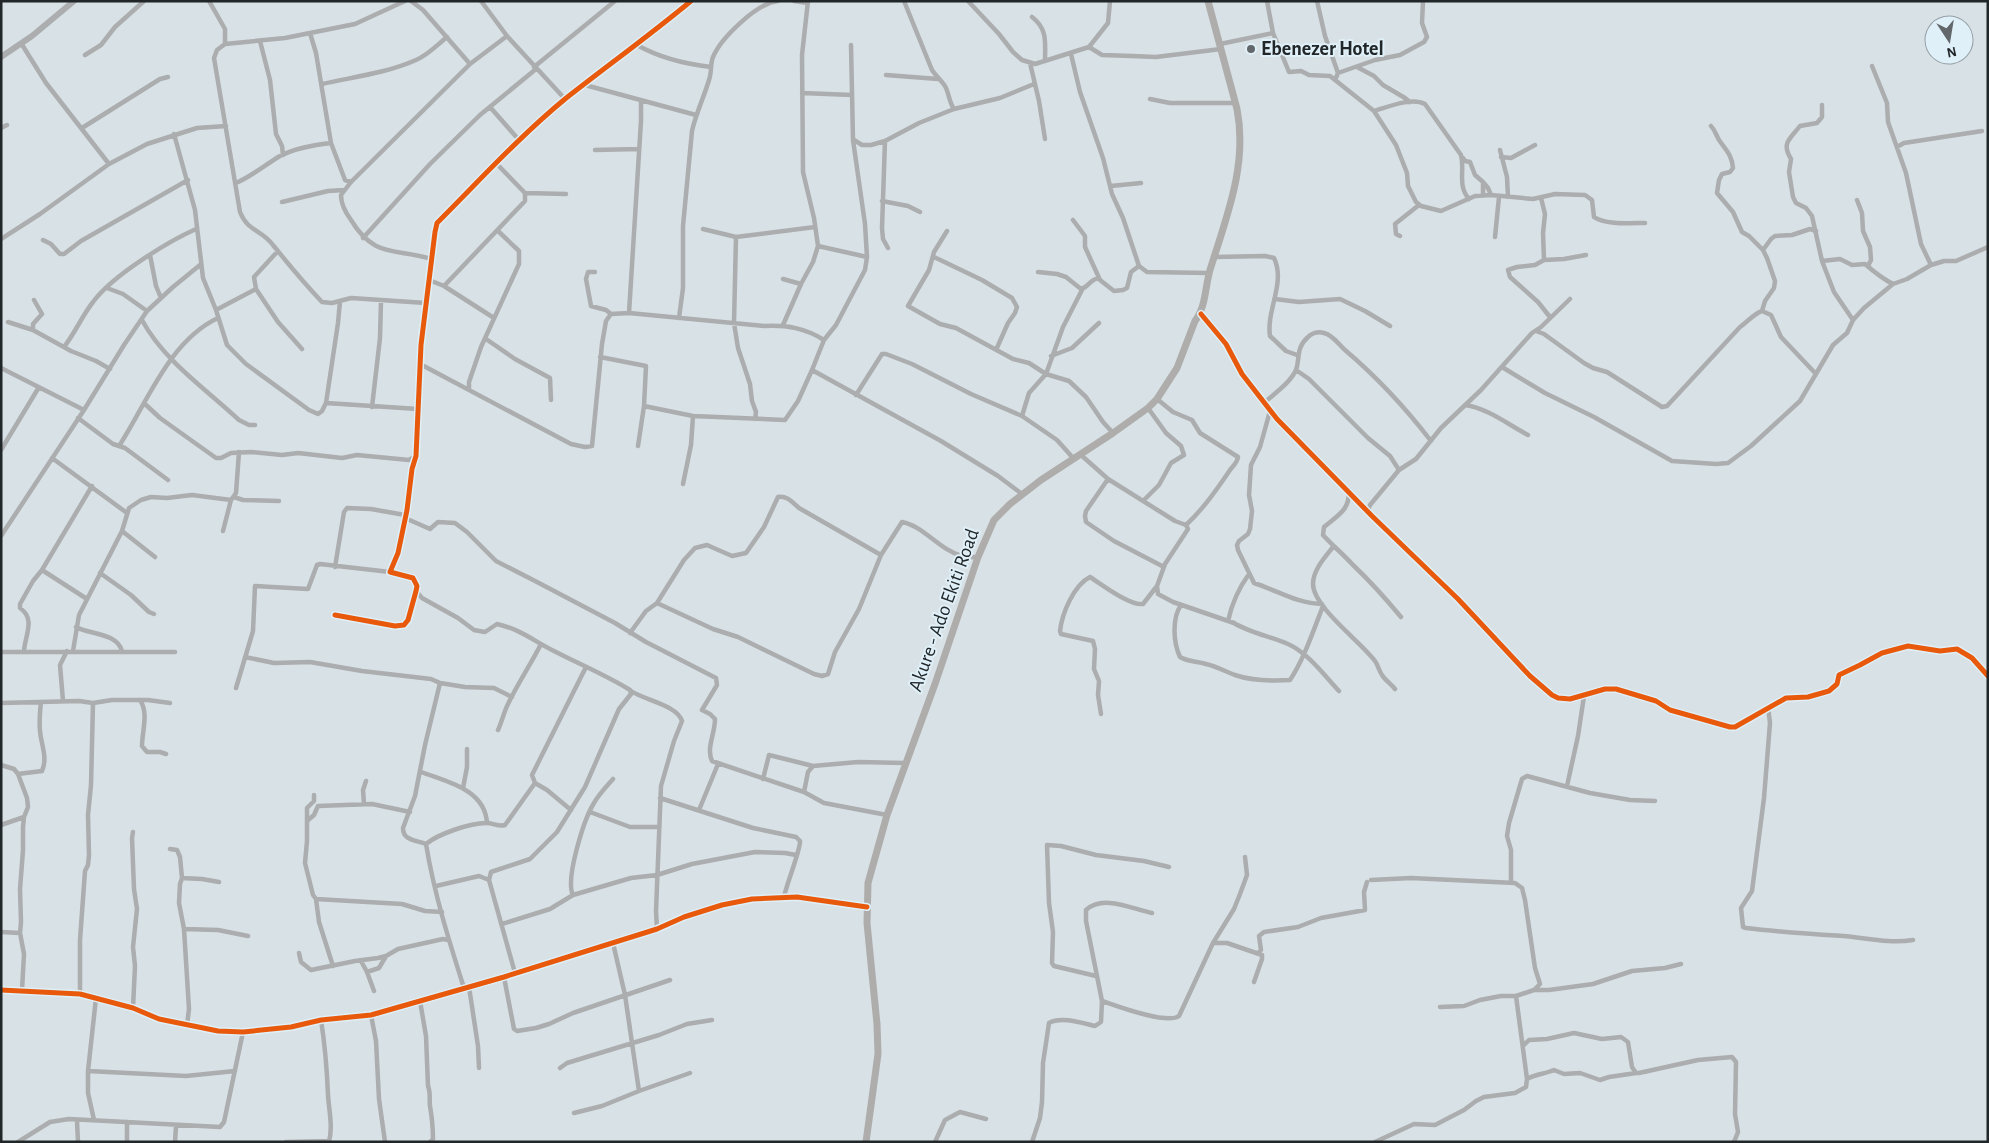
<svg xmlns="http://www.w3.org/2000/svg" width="1989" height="1143" viewBox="0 0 1989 1143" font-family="'Alegreya Sans',sans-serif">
<rect width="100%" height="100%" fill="#d8e1e5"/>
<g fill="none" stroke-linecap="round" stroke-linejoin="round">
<!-- street -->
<path stroke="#abadae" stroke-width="4.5" d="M209,1L225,29V44
M405,1L355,24L285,38L225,44L217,50L214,58L240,212C248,232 261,229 273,245C289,265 305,284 322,302L332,303L351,298L426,303
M411,1L423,10L470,64
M481,1L507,36L565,99
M794,1L808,3
M904,1L932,70C936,76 941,80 945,86C949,93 949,102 954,109
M968,1L999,34L1013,52L1022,60L1035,64L1089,47L1108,23L1110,1
M1267,1L1273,33
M1317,1L1325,36L1338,73
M1032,17C1048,29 1045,43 1045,61
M310,33L316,53L331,143L345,180L351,182
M260,41L270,80L276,134L282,146L283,155
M21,43L46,83L109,164
M1220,44L1273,33L1289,72L1301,71L1309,75L1330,76L1374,111L1396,145L1407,173L1408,186L1416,202L1421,206L1441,211L1475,196L1491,195L1533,199L1555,194L1585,195L1592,200L1594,217C1605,225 1631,223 1645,223
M637,45C660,58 685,64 711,67
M851,45L853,140L865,224L867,257L865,270L836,325L824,340L812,370L941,441L998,476L1022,494
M1089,47L1102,55L1132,56L1156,57L1221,49
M1071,54L1080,92L1103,158L1112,194L1123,218L1139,266L1147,272L1209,273
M85,55L101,45L115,27L144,1
M1030,63L1039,101L1045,139
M1872,66L1887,103L1888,122L1906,173L1921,244L1931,265
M534,67L615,1
M1357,67L1374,76L1383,85L1405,98L1410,102
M886,75L938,79
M1335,80L1338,73L1375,60L1400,55L1424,42L1427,37L1422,23L1423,1
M322,84C353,77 387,73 416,60C428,55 437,45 447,37
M585,85L696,115
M802,93L852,95
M1150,99L1170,103H1236
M1822,105V117L1817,123L1800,126C1790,139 1781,143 1791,159L1789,172L1793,197L1796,203L1806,208L1812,216L1822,261L1834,292L1853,320
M490,107L519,140
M1374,111C1388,107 1411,97 1425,104L1461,155C1465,171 1457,185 1469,199
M1711,126C1715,130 1716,135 1719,140C1726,150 1732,155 1733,168L1730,172L1722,174L1719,180L1717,193L1733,212L1742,232L1749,236L1763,250L1767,258L1775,281L1774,288L1765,301L1762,311
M1,128L7,125
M82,128L160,79L168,77
M174,134L195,210L203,278L216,310L227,345L246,364L309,410L318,414L322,411L326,403L338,323L340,301
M854,140L862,145H871L885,141L919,123L954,109L1000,98L1034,84
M885,141L882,228L883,239L888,248
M1897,147L1904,143L1982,131
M595,150L639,149
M1500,150L1507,177L1508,197
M1501,157L1511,158L1535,145
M1463,158L1465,161L1470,162L1475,175L1483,182V195
M1483,182L1488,188L1491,195
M236,183C252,176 265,165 280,156C295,148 314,145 331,143
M1111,186L1141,183
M525,193L566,194
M1541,198L1545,214L1543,233L1544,260
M1857,200L1862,213L1863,231L1870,247L1871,260L1868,266
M882,201L908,206L920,212
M282,202L328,191L344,190
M1073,220L1085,236V247L1100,280L1114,291L1123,290L1127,288L1131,272L1139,266
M703,229L736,237
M947,231L934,252L929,270L908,306L940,324L956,328L1013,359L1029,363L1046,374L1069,381L1086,397L1103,422L1113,433
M1400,236L1396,234L1395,224L1419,205
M1495,237L1499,197
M363,238L430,164L480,115L536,69
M1,239L40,214L109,164L147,144L197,128L226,126
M43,240L51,244L60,254H64L81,241L188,180
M818,246L867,257
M1763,250L1771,239L1775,236L1792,235L1810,229L1816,231
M150,255L156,286L161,298
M934,257L982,280L1012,298L1017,307L1015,313L1008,323L996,350
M1214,257L1265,256L1274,258C1286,283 1266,310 1270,336L1286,351L1297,355
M432,259C394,248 374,258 351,220C345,212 341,205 341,195L351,182L470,64L507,36
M1822,261L1840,259L1852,265L1865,264C1873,271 1883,279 1893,284
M595,272H588L586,279L591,306L606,310L611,314
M1038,272L1057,274L1066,277L1081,289C1089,287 1090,279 1099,278
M783,279L801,284
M429,280L444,286L494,318
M444,286L525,201V193L496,163
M107,288L123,294L147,311
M256,289L254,277L277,252
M1275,299L1299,302L1340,299L1365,311L1390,326
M216,310L256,289L278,322L302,349
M629,313L641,121V101
M1201,314L1226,344L1242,374L1277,419L1372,516L1458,599L1530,676L1552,695L1558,698L1570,699L1605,689H1616L1656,701L1670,710L1730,727H1735L1786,698L1808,697L1829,691L1837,684L1839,675L1860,665L1882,653L1908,646L1940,651L1957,649L1972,658L1988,676
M1550,317L1538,302L1510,277L1508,270L1517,267L1535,265L1544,260L1564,259L1586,255
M679,318L683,288V226L692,131C696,113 704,97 709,80C712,72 710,64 713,57C721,38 757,3 778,1
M142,320C164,361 206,389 239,420L249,425H255
M8,322L33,330L71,351L96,361L110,369
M783,325L801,284L813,262L818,246L814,218L803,172L802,55L808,1
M33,330V324L42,314L34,300
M1536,331L1544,334L1584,363L1593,368L1607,372L1662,407L1667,406L1740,327C1747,322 1755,313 1762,311L1771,315L1781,337L1816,374
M486,339L515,359L550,378L551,400
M64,347C75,333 82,316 93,302C112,276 167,242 196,229
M1051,356L1072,348L1099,323
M600,357L646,366L644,406L638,446
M420,364L571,444L585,447L592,446L602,344L606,321L611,314L629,313L765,326C787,325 805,328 824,340
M1502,367L1545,393L1594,417L1672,461L1716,464L1728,463L1751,446L1800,401L1833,345L1847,333L1853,320L1864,308L1893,284L1907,279L1931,265L1944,261H1956L1988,247
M1,368L84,410
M1296,370L1309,379L1368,438L1390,456L1399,470
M469,389V382L481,347L519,264V251L498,231
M856,395L882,354H886L912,364L971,394L1022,416L1057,440L1074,459
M1157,399L1173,412L1192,420L1200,433L1238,457C1237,464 1232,466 1228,473C1215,492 1203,509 1186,525
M326,403L418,409
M1264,403C1275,393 1290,383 1296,370C1300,359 1296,348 1307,338C1311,333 1318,331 1324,333C1333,335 1338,344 1345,350C1378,378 1404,406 1431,441
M145,404L160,418L216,458H221L231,453L251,452L282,455L298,453L342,458L357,455L409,460L414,457
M1465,405C1487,408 1509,425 1528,435
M644,406L693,416L785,420L798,401L812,370
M372,407L380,338L381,301
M1270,411L1260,447L1251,465L1249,495L1252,511L1250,529L1248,534L1239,541L1237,545L1238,550L1254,583C1276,590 1298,604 1322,604
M1022,416L1029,393L1046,374L1063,327L1083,288
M78,418L113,444L125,448L168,480
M755,419L756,412L752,401L750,384L738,348L734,323L736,237L815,227
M119,446C147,403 169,341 218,318
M1,450L39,387
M1081,455L1108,479L1175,521L1186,525
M52,458L127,513
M1108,479L1086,511L1085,516L1086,522L1114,541L1164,567
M683,484L691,445L693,416
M1349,490C1350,510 1338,515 1324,527L1323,535C1333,546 1343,554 1353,565C1370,581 1386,599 1401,617
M234,497L243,500L279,501
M1143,501L1159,485L1171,463L1184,455L1181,446L1166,433L1148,408
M1368,510L1370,505L1399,470L1416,459L1441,428L1481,390L1532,333L1541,327L1570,299
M405,518L430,529L438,522L455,523L467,532L496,561L537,582L615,623L646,642L716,678L717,685L702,710L710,714L715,719C715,734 706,748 712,761L804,792L824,803L887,815
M122,531L155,557
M223,531L231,500L236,493L239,452
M1,536L84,410L124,345L147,311L173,287L200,265
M1333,547C1325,557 1313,570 1313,584C1313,607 1361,642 1375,661C1378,665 1379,671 1382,675C1385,680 1391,684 1395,689
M335,567L344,512L347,508L371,509L405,515
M42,570L87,599
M100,573L131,595L149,612L154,614
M1157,586L1158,594L1173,602L1234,623C1248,632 1272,637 1288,644C1308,653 1324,675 1339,691
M416,591L422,598L458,618L474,630L485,632L497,624C522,630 532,640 554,651C579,664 606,675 630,690L631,694L619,709L585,787L557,832L530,859L491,872L489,880L515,973
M657,603L684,560L695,548L707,545L732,556L746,553L764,527L778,497C787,495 793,503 799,508L881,555
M1181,605C1172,618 1173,642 1180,657C1188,662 1197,661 1206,664C1216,666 1226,672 1235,675C1252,681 1273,681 1290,680C1304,659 1314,629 1323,606
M335,615L395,626L404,625L408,620L416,591L417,586L413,578L390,572L398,553L407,510L412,469L416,456L421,345L435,232L437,223C479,181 519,137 565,99C607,66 650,35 691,1
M1228,621C1232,603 1238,589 1249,574
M76,627C91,635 117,633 122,651
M630,633L646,611L657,603L713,629L738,637L814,674L822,676L828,674L835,652L859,609L881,555L902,522C924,526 939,550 962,556C967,558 973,557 978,557
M24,651C25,635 36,619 20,608V604L33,581L42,570L92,486
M73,651L79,615L122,531L129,508L141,500L151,497L167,498L192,495L231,500
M1,652H175
M245,657L274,663L310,662L362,671L431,679L440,683L465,687L494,688L512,697
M236,688L253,631L255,586L308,589L317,565L320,564L390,572
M631,691C644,700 677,705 682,721L674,741L661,786L656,911L657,929
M140,700C149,713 142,731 142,746L147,752H160L166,754
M63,701L60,665L67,651
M1,703L79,701L93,703L112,700H148L170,703
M1768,707L1770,723L1764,798L1752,891L1741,908L1743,927L1746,928C1778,932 1811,934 1843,936C1866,938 1890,944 1913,940
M1101,714L1098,695L1099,681L1094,669L1095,649L1093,641L1061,634L1060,631C1062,613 1074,585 1090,577C1101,584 1130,606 1143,604L1157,586L1165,564L1188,529L1186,525
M498,730C502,721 504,712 508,704C518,683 531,664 541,644
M1,765L14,769L18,774L27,798L28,807L24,817L23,827V850L20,889L21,922L20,933L24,954L22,990
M421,772C447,782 485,789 487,823
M18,774L42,771C48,758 41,744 40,731C39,721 40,711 41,702
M763,779L769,755L813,766
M1567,786L1578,736L1584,696
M463,788L467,767V749
M804,792L808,772L813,766L858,762L905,763
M314,795V801L307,808V841L305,863L313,895L316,899L402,904L425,911L442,912
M660,798L753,828L796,837L800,841C801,848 786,886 784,897
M364,804L363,790L366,781
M571,810L547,790L535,783L532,775L586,667
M699,810L718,764
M590,812L630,827H658
M307,821L314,815L318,806L372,804L410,812
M1,825L24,817
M426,844C416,840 403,841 403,828L415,796L425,745L440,683
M426,844C434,893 449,941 464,988
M426,844C438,834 470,823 486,823C493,823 499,827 505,825L535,783
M170,849L177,850L180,857L182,878L180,884L179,903L184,929L189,1009L187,1025
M182,878L202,879L219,882
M1371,880L1411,878L1515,883L1522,888L1525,900L1535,968L1540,984L1534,990
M1511,882V850L1507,836L1509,823L1522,779L1527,776L1590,793L1630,800L1655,801
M436,886L479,876L489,880
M573,895C565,879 584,819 594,803C599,794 607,786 613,779
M316,899L319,922L333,966
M502,924L550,909L573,895L631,878L657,875L692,864L755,852L785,853L796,855
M184,929L218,930L248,936
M1,932L20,933
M613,943L625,995L639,1091
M1213,943H1227L1262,955V959L1254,982
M299,953L301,962L311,970L355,961L378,958L386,956L398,949L443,939L448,940
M1258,953L1261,950L1259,936L1264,932L1298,927L1321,918L1365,910L1364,892L1367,882
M361,961L367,972L374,991
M367,972L379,968L386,956
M1096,976L1054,966L1052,963L1053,932L1049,903L1047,845L1061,846L1096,855L1144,861L1169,867
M504,977L514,1029L517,1031L536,1028L549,1024L573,1013L670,980
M469,987L478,1046L479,1068
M1,990L80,994L133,1008L159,1019L218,1031L243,1032L291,1027L321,1020L371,1015L504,977L657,929L684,917L722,905L752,899L797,897L867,907
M80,994V940L85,871L88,865L89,855L88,815L91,785L93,703
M420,1001L426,1036L428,1086C431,1093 429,1099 430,1106C432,1118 433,1128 433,1139L430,1142
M1102,1001C1117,1006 1167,1025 1179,1016L1213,943L1234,909L1240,894L1247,875L1245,857
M1440,1007L1464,1006L1480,1000L1501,996H1516L1534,990H1549L1593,984L1632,971L1665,968L1681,964
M133,1008L135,966L133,947L137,909L134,889L132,838L133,832
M371,1015L376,1041L379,1099L385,1142
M321,1020C325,1045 327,1070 328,1095C329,1111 333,1126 329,1142
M1523,1046L1529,1040L1547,1039L1574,1033L1602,1039L1621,1037L1628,1042L1632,1067L1636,1073H1639L1698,1060L1732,1057L1736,1062L1735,1114L1738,1132L1734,1142
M560,1068L567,1063L659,1035L687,1024L712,1020
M88,1071L186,1076L235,1071
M1527,1079C1535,1074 1545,1074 1554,1070L1564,1074L1580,1073L1600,1080L1609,1077L1636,1073
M574,1113L602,1106L639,1091L690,1073
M94,1120L88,1093V1071L96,998
M77,1121L78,1142
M18,1142L50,1122L69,1119L220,1127L224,1122L243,1032
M127,1142V1122
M175,1142L176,1126
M286,1142L329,1141
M935,1142L945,1120L960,1112L986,1119
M1032,1142L1040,1118L1042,1102L1043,1063L1049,1023C1061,1016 1082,1023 1095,1026L1101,1022L1102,1001L1086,921V910C1103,894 1132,909 1152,913
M1375,1142L1414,1124L1435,1125L1464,1110L1476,1101L1484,1097L1515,1093L1526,1087L1527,1079L1516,996"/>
<!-- secondary -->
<path stroke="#abadae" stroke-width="6" d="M1,57L32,36L74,1"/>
<!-- primary -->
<path stroke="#aeadab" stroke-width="7" d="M866,1142L878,1054L877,1024L867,923L868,883L887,815L935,684L978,557L994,520L1010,504L1041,480L1113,433L1148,408L1157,399L1177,368L1195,321C1206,307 1205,287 1210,270C1226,218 1248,165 1237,109L1208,1"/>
<defs>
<path id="cycleway" d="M1201,314L1226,344L1242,374L1277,419L1372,516L1458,599L1530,676L1552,695L1558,698L1570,699L1605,689H1616L1656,701L1670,710L1730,727H1735L1786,698L1808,697L1829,691L1837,684L1839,675L1860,665L1882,653L1908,646L1940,651L1957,649L1972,658L1988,676
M335,615L395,626L404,625L408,620L416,591L417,586L413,578L390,572L398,553L407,510L412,469L416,456L421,345L435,232L437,223C479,181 519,137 565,99C607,66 650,35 691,1
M1,990L80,994L133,1008L159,1019L218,1031L243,1032L291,1027L321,1020L371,1015L504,977L657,929L684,917L722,905L752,899L797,897L867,907"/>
</defs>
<!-- cycleway casing -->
<use href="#cycleway" stroke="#e0f0f8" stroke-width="8"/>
<!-- cycleway -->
<use href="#cycleway" stroke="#e8590c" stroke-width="5"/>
</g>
<!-- markers -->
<circle fill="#61676b" stroke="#e0f0f8" stroke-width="2" cx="1251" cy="49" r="5"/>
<g text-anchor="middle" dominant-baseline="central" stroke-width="4" stroke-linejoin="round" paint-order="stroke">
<!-- poi labels -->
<g font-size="20" font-weight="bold" fill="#212629" stroke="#e0f0f8" text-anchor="start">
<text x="1261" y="49">Ebenezer Hotel</text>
</g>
<!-- street labels -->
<g font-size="20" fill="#212629" stroke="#e0f0f8">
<text transform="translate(944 610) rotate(-70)">Akure - Ado Ekiti Road</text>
</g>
</g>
<!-- border -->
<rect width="1989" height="1143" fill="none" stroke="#212629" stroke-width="5"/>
<!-- north arrow -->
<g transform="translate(1949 40) rotate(168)"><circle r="24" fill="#e0f0f8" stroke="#949fa5"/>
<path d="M0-4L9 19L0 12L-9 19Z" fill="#61676b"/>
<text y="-8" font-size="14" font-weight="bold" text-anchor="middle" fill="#212629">N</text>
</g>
</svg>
